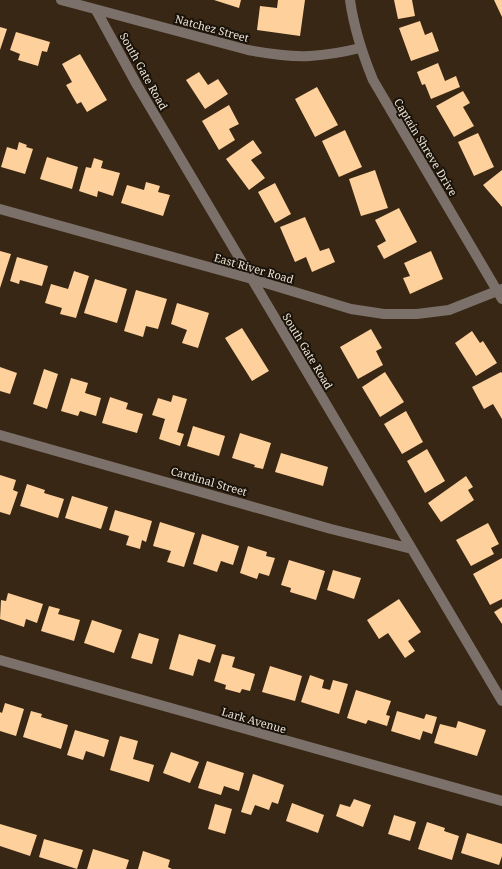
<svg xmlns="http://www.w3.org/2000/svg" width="502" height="869" viewBox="0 0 502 869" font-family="'Noto Serif',serif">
<rect width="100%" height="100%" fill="#382714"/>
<!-- building -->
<path fill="#fed09b" d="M214,0H241L239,8Z
M278,0H305L300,36L257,30L260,6L277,8Z
M394,0H412L415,16L398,19Z
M494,0H502V17Z
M420,21L425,35L432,32L439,51L411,61L399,28Z
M0,27L7,29L0,50Z
M16,32L50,42L47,52L42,51L38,66L18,60L20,54L10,50Z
M80,54L107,100L87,112L81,102L77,104L66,85L72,82L62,64Z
M438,63L445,81L456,76L460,87L431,99L425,84L422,85L417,72Z
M199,72L208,85L218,79L228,94L205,109L186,80Z
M317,87L338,125L315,137L295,99Z
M463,91L470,103L463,107L474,126L454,137L436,106Z
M229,105L239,124L229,129L235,140L219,150L202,121Z
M345,130L362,167L339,177L322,141Z
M478,133L494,167L474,176L458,142Z
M253,140L262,153L251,160L265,178L249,190L226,159Z
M19,142L27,145L26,147L33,149L25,174L1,167L7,147L17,150Z
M47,157L78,167L72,189L40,179Z
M94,158L103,161L101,168L120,173L113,196L98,191L97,197L79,191L86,167L91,168Z
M375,170L388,208L361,216L349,179Z
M502,170V207L483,185Z
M146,182L160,186L158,192L170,195L163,216L121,203L127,185L144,190Z
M275,183L291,214L275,223L258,192Z
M399,208L417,242L384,259L377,246L386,241L375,220Z
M305,217L320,251L329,248L335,262L312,272L306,257L295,262L280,227Z
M0,251L11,254L0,288Z
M431,251L443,279L410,294L403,278L410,276L404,263Z
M17,257L48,266L42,286L20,280L19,284L10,281Z
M74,271L89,276L76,318L60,314L62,308L45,303L51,284L68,289Z
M95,279L127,289L117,323L84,313Z
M136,290L167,299L158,329L146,326L143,337L124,331Z
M177,303L209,313L198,348L182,343L187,330L171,324Z
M242,328L269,371L252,381L225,338Z
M371,329L382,348L376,351L383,365L358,379L340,347Z
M472,331L480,343L483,341L497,363L476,376L455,343Z
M0,367L17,373L10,394L0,391Z
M44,369L58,374L47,409L33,404Z
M385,372L404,402L380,417L362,387Z
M501,372L502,373V419L493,404L484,409L472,387Z
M71,378L88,383L85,393L101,398L96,416L80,411L78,416L61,411Z
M173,395L187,399L177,432L184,434L180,446L159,439L165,419L152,415L158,398L171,402Z
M110,397L128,403L126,409L143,414L137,433L102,423Z
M406,411L423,442L402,454L384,424Z
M193,426L225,436L219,456L187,446Z
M240,433L271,443L263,469L254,467L255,465L232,458Z
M427,449L445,481L425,493L407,461Z
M281,453L328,467L323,486L275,472Z
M0,475L16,480L13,490L18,492L10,515L0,512Z
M466,476L473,487L468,490L474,500L441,522L428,503Z
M27,484L45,490L44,493L64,499L58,518L20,506Z
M72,496L108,507L101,529L65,518Z
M115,510L152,521L146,542L142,540L140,549L126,545L129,536L109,530Z
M160,522L195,533L184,567L167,562L171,551L153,546Z
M488,523L499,544L491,548L494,554L471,566L456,540Z
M202,534L239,546L233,565L221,561L217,572L193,564Z
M248,546L267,552L266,556L275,558L269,576L259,573L257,579L240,573Z
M502,558V599L490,605L473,574Z
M289,560L325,571L316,600L290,592L291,588L281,585Z
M333,570L361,578L354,599L327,590Z
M8,593L43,604L37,623L26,619L24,627L0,619L1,600L6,601Z
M399,599L421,632L408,641L415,651L405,658L388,633L379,639L367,620Z
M49,606L60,609L58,614L80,620L74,641L41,631Z
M502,607V624L494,612Z
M92,620L122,630L114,653L84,643Z
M139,633L159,639L152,664L131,658Z
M179,634L216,645L210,663L198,659L193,676L169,669Z
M222,654L235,657L232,667L255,674L250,691L242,689L240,693L225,689L226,685L214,681Z
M270,666L302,676L295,701L262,692Z
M310,675L324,680L322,688L330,690L333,680L348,684L339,714L301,702Z
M356,690L391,701L386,715L390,716L387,726L368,720L366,724L347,718Z
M5,703L24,709L16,736L0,731V712L2,713Z
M31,711L42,714L41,717L68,725L61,749L23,737Z
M397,711L424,719L426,714L437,717L432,734L423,731L420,740L391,731Z
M458,721L486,730L477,756L434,743L440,724L456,728Z
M75,730L109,740L104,757L86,751L83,760L67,755Z
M120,736L138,741L133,759L154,765L149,782L110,770Z
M171,752L199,762L190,783L163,773Z
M207,761L244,773L239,791L224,786L221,795L198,788Z
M253,774L284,785L278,804L272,802L269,810L255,805L251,815L241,812Z
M354,799L371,805L363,827L336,816L340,804L350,807Z
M292,803L324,815L318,833L286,821Z
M215,804L232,809L225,834L208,829Z
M394,815L416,822L410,841L388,834Z
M427,822L445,828L444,831L459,836L452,860L418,849Z
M0,824L37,835L30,856L0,846Z
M467,833L502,844V856L499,865L461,853Z
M44,839L83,850L77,869L39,857Z
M93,849L129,860L126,869H87Z
M143,851L170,860L168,867L172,869H138Z"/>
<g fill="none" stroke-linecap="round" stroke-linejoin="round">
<!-- minor -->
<path stroke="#7c716a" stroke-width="10" d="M61,0L248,50C269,54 289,57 310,56C327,55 344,52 360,48
M350,0C354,29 362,53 373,80L502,299
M96,10L137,85L502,701
M0,209L252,279L351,309L384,314H417L449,310L502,289
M0,435L331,529L412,549
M0,660L502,801"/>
</g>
<g text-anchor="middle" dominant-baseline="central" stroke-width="4" stroke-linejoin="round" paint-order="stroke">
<!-- street labels -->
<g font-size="11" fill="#ece1d5" stroke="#191209">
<text transform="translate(212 28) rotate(15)">Natchez Street</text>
<text transform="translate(144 71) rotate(61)">South Gate Road</text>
<text transform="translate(426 147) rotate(59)">Captain Shreve Drive</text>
<text transform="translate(254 268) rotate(16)">East River Road</text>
<text transform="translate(308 351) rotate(59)">South Gate Road</text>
<text transform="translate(209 481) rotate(16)">Cardinal Street</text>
<text transform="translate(254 720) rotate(16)">Lark Avenue</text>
</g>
</g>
</svg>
